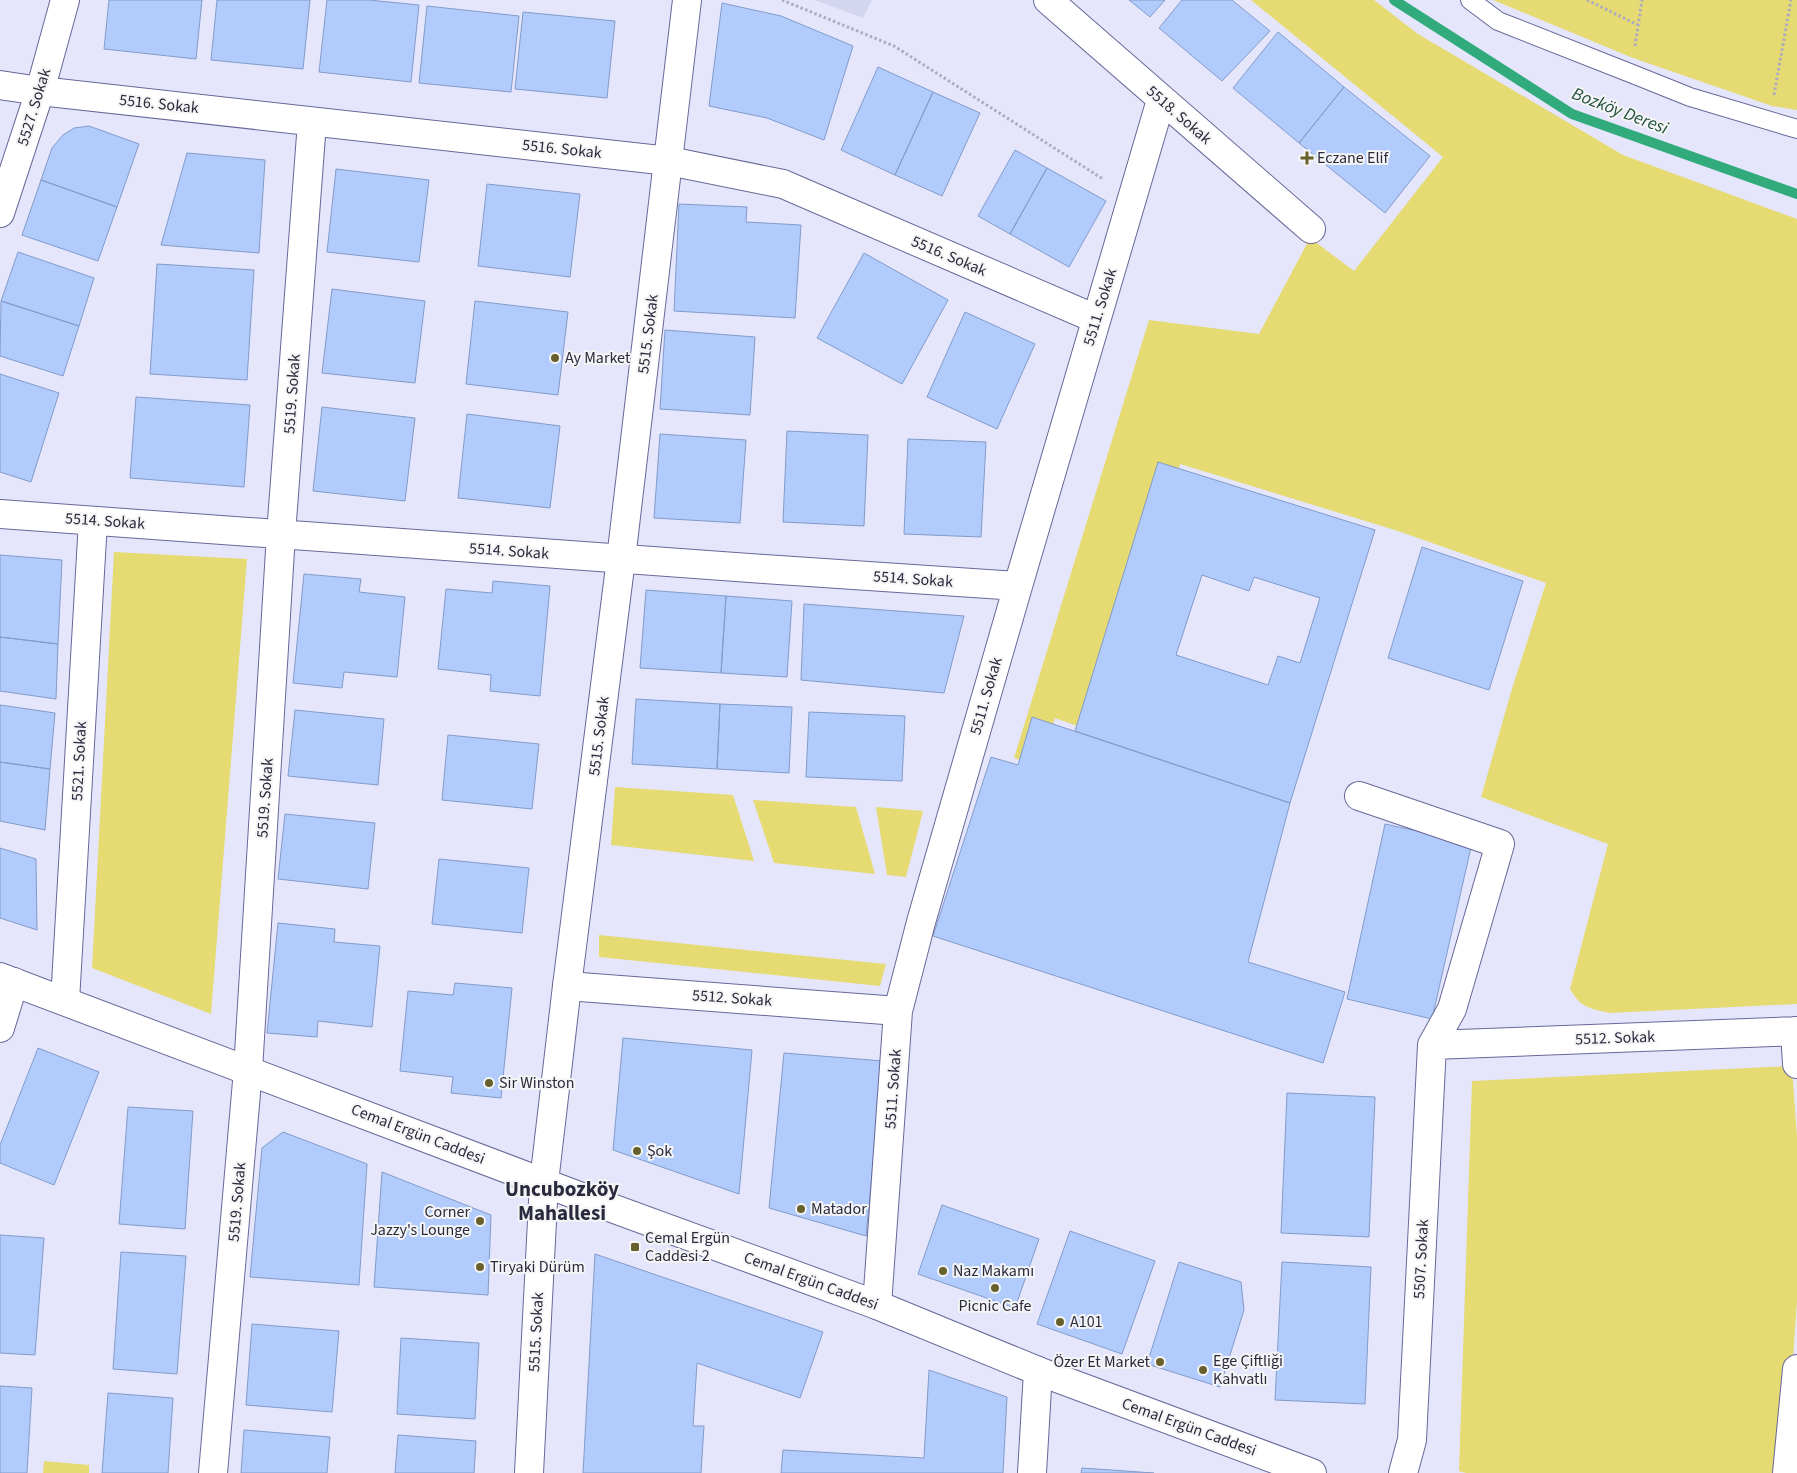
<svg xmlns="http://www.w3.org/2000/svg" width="1797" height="1473" viewBox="0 0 1797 1473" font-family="'Source Sans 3',sans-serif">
<rect width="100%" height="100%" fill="#e5e6fc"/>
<!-- built -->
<path fill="#d4d6ef" d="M815,0H872L863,18Z"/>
<!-- green -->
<path fill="#e6da72" d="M1251,0H1374L1418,34L1623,155L1797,219V1004L1609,1013C1589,1008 1581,1008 1570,989L1608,844L1481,797L1511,692L1546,583L1398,531L1180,464L1097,733L1055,718L1041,767L1014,758L1149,320L1259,334L1310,238L1354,271L1443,157Z
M1493,0H1797V110L1772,106L1633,58Z
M114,552L247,559L211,1014L92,968Z
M615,787L733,795L754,861L611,845Z
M753,800L856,807L875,874L774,863Z
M876,807L923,811L906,877L887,875Z
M599,935L886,964L880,986L599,957Z
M1792,1066L1797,1137V1301L1785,1473H1466L1459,1471L1472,1081Z
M44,1461L89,1465V1473H43Z"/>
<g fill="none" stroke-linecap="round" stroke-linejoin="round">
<!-- stream -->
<path stroke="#31ab7b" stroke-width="10" d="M1394,0L1572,114L1797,194"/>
</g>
<!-- building -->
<path fill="#b1cbfc" stroke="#829bc9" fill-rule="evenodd" d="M109,0H202L196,59L104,49Z
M217,0H310L303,69L211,60Z
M327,0H369L419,5L411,82L319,72Z
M1129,0H1165L1150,17Z
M1182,0H1232L1270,31L1222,81L1159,28Z
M722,3L781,16L853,46L824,140L767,118L709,106Z
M427,6L519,16L511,92L419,83Z
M523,12L615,21L607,98L515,89Z
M1278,32L1344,87L1299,143L1233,88Z
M878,67L933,92L895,175L841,150Z
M1344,87L1430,156L1385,213L1299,143Z
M933,92L980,113L942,196L895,175Z
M89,126L139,144L117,207L41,180L52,148L63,135L74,128Z
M1015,150L1047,168L1010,234L978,216Z
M187,153L265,160L259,253L161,245Z
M1047,168L1106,201L1069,267L1010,234Z
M336,169L429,180L419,262L327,252Z
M41,180L117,207L98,261L22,235Z
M487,184L580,194L570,277L478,266Z
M679,204L747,207L746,222L801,225L795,318L674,311Z
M18,252L94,278L79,326L1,301Z
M864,253L948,300L902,384L817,338Z
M157,264L254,270L247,380L150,374Z
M332,289L425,301L415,383L322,373Z
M1,301L79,326L63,376L0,356Z
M475,301L568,312L558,395L466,384Z
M965,312L1035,344L997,429L927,397Z
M665,330L755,337L750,415L660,409Z
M0,374L59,393L31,482L0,472Z
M136,397L250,405L244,487L130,478Z
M322,407L415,418L405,501L313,491Z
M467,414L560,426L550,508L458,498Z
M787,431L868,435L864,526L783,522Z
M660,434L746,440L740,523L654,518Z
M908,439L986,442L981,537L904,534Z
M1158,462L1375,530L1290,803L1075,731ZM1202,575L1249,591L1254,577L1320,598L1300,663L1278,656L1268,685L1176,655Z
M1422,547L1523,581L1489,690L1388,658Z
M0,555L62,560L58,644L0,637Z
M304,574L361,579L359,592L405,597L397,677L344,672L342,688L293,683Z
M493,581L550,586L540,696L490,691L491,675L438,669L446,589L492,593Z
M646,590L726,596L721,673L640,668Z
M726,596L792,601L787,677L721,673Z
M804,604L964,616L944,693L801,680Z
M0,637L58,644L56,699L0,691Z
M636,699L720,704L717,769L632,764Z
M720,704L792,707L789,773L717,769Z
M0,705L55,713L50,769L0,762Z
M295,710L384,719L378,785L288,776Z
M809,712L905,716L902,781L806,777Z
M1032,717L1290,803L1248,962L1345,992L1323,1063L933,936L991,757L1018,765Z
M448,735L539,744L532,809L442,800Z
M0,762L50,769L45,830L0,821Z
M285,814L375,823L368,889L278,879Z
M1385,824L1472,843L1432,1019L1347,999Z
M0,848L36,859L37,930L0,918Z
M439,859L529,868L522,933L432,924Z
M278,923L335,929L334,942L380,946L372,1027L318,1021L317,1037L267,1033Z
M455,983L512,988L501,1098L451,1093L453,1077L400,1071L408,991L453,995Z
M623,1038L752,1050L739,1194L613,1150Z
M38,1048L99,1072L54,1185L0,1163V1145Z
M784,1053L883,1061L866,1236L769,1208Z
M1287,1093L1375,1097L1369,1237L1281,1233Z
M128,1107L193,1111L185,1229L119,1224Z
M283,1132L367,1164L359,1285L250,1277L262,1148Z
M382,1172L491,1215L488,1295L374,1287Z
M942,1205L1039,1239L1015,1308L918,1274Z
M1070,1231L1155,1261L1122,1354L1037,1324Z
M0,1235L44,1238L35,1355L0,1353Z
M121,1252L186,1256L177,1374L113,1369Z
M595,1254L823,1332L800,1398L697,1363L693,1426H704L701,1473H583Z
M1179,1262L1241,1282L1244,1310L1220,1387L1147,1364Z
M1282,1262L1371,1267L1365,1404L1275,1400Z
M252,1324L339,1331L332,1412L246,1405Z
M401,1338L479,1343L475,1419L397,1414Z
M929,1370L1007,1397L1003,1473H781L783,1450L924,1458Z
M0,1386L32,1388L27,1473H0Z
M108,1393L173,1398L168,1473H102Z
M244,1430L330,1437L327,1473H241Z
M398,1435L476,1441L474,1473H395Z
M1082,1468L1154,1473H1081Z"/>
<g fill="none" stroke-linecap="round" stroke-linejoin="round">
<defs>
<path id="service" d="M1470,0L1498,21L1630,73L1690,97L1797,129"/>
<path id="minor" d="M1048,0L1311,229
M0,85L40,91L669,161L783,184L1096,319
M0,213L40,91L65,0
M0,514L764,569L1018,586
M1359,796L1500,844L1452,1009L1432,1045L1412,1440L1403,1473
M567,986L898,1011
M65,1001L93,521
M0,1028L14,982
M1795,1031L1797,1064
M1432,1045L1797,1031
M877,1305L898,1011L921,922L1018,586L1161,100
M213,1473L248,1070L281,534L312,122
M529,1473L544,1182
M1032,1473L1038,1371
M1787,1473L1797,1369"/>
<path id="tertiary" d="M0,977L587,1199L877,1305L1038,1371L1312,1473
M544,1182L567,986L621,559L687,0"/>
</defs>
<!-- service casing -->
<use href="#service" stroke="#676898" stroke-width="20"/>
<!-- minor casing -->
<use href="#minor" stroke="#676898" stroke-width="30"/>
<!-- tertiary casing -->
<use href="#tertiary" stroke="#676898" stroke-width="30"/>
<!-- path -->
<path stroke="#ababc1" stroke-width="3" stroke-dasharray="2.5 2.5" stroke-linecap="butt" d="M782,0L894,46L1103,179
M1587,0L1638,25
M1635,46L1642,0
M1774,95L1791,0"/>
<!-- service -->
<use href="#service" stroke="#fff" stroke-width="18"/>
<!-- minor -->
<use href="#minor" stroke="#fff" stroke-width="28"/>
<!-- tertiary -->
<use href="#tertiary" stroke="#fff" stroke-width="28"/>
</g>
<!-- markers -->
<g fill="#67602d" stroke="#f5f5f5" stroke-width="2">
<path d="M1304.5 150.5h5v5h5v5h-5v5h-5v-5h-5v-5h5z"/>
<circle cx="555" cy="358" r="5"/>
<circle cx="489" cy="1083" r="5"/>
<circle cx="637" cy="1151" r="5"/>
<circle cx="801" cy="1209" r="5"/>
<circle cx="480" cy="1221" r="5"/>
<rect x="630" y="1242" width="10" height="10" rx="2.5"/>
<circle cx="480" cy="1267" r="5"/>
<circle cx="943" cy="1271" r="5"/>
<circle cx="995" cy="1288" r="5"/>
<circle cx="1060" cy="1322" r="5"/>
<circle cx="1160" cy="1362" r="5"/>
<circle cx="1203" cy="1370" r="5"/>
</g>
<g text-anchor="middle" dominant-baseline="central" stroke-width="4" stroke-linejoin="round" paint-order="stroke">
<!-- street labels -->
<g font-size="16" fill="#2a2a3f" stroke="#f5f5f5">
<text transform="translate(159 104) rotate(6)">5516. Sokak</text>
<text transform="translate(34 107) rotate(-73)">5527. Sokak</text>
<text transform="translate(1179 115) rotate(41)">5518. Sokak</text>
<text transform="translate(562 149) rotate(6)">5516. Sokak</text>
<text transform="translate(949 256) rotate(23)">5516. Sokak</text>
<text transform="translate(1100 307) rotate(-73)">5511. Sokak</text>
<text transform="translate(648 334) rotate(-83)">5515. Sokak</text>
<text transform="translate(292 394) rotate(-86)">5519. Sokak</text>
<text transform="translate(105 521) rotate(4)">5514. Sokak</text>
<text transform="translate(509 551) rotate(4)">5514. Sokak</text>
<text transform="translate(913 579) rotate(4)">5514. Sokak</text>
<text transform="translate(986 696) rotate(-74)">5511. Sokak</text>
<text transform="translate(599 736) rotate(-83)">5515. Sokak</text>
<text transform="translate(79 761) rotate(-87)">5521. Sokak</text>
<text transform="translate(265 798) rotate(-86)">5519. Sokak</text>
<text transform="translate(732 998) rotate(4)">5512. Sokak</text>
<text transform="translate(1615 1038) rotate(-2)">5512. Sokak</text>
<text transform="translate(893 1089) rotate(-86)">5511. Sokak</text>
<text transform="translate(418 1134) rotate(21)">Cemal Ergün Caddesi</text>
<text transform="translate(237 1202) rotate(-85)">5519. Sokak</text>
<text transform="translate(1421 1259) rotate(-87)">5507. Sokak</text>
<text transform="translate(811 1281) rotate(20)">Cemal Ergün Caddesi</text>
<text transform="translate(536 1332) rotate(-87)">5515. Sokak</text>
<text transform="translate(1189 1427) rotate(20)">Cemal Ergün Caddesi</text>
</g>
<!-- poi labels -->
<g font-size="16" fill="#2a2a3f" stroke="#f5f5f5" text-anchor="start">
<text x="1317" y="158">Eczane Elif</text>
<text x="565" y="358">Ay Market</text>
<text x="499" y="1083">Sir Winston</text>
<text x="647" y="1151">Şok</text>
<text x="811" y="1209">Matador</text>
<text x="470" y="1212" text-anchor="end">Corner<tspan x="470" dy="18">Jazzy's Lounge</tspan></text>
<text x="645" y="1238">Cemal Ergün<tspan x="645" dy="18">Caddesi 2</tspan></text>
<text x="490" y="1267">Tiryaki Dürüm</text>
<text x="953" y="1271">Naz Makamı</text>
<text x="995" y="1306" text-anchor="middle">Picnic Cafe</text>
<text x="1070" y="1322">A101</text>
<text x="1213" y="1361">Ege Çiftliği<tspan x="1213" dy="18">Kahvatlı</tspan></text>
<text x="1150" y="1362" text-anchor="end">Özer Et Market</text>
</g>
<!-- water labels -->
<g font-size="18" font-style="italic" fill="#1f4e3a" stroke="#f5f5f5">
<text transform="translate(1620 111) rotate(21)">Bozköy Deresi</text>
</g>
<!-- district labels -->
<g font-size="21" font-weight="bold" fill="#2a2a3f" stroke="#f5f5f5">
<text x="562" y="1189">Uncubozköy<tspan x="562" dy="24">Mahallesi</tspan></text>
</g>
</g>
</svg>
